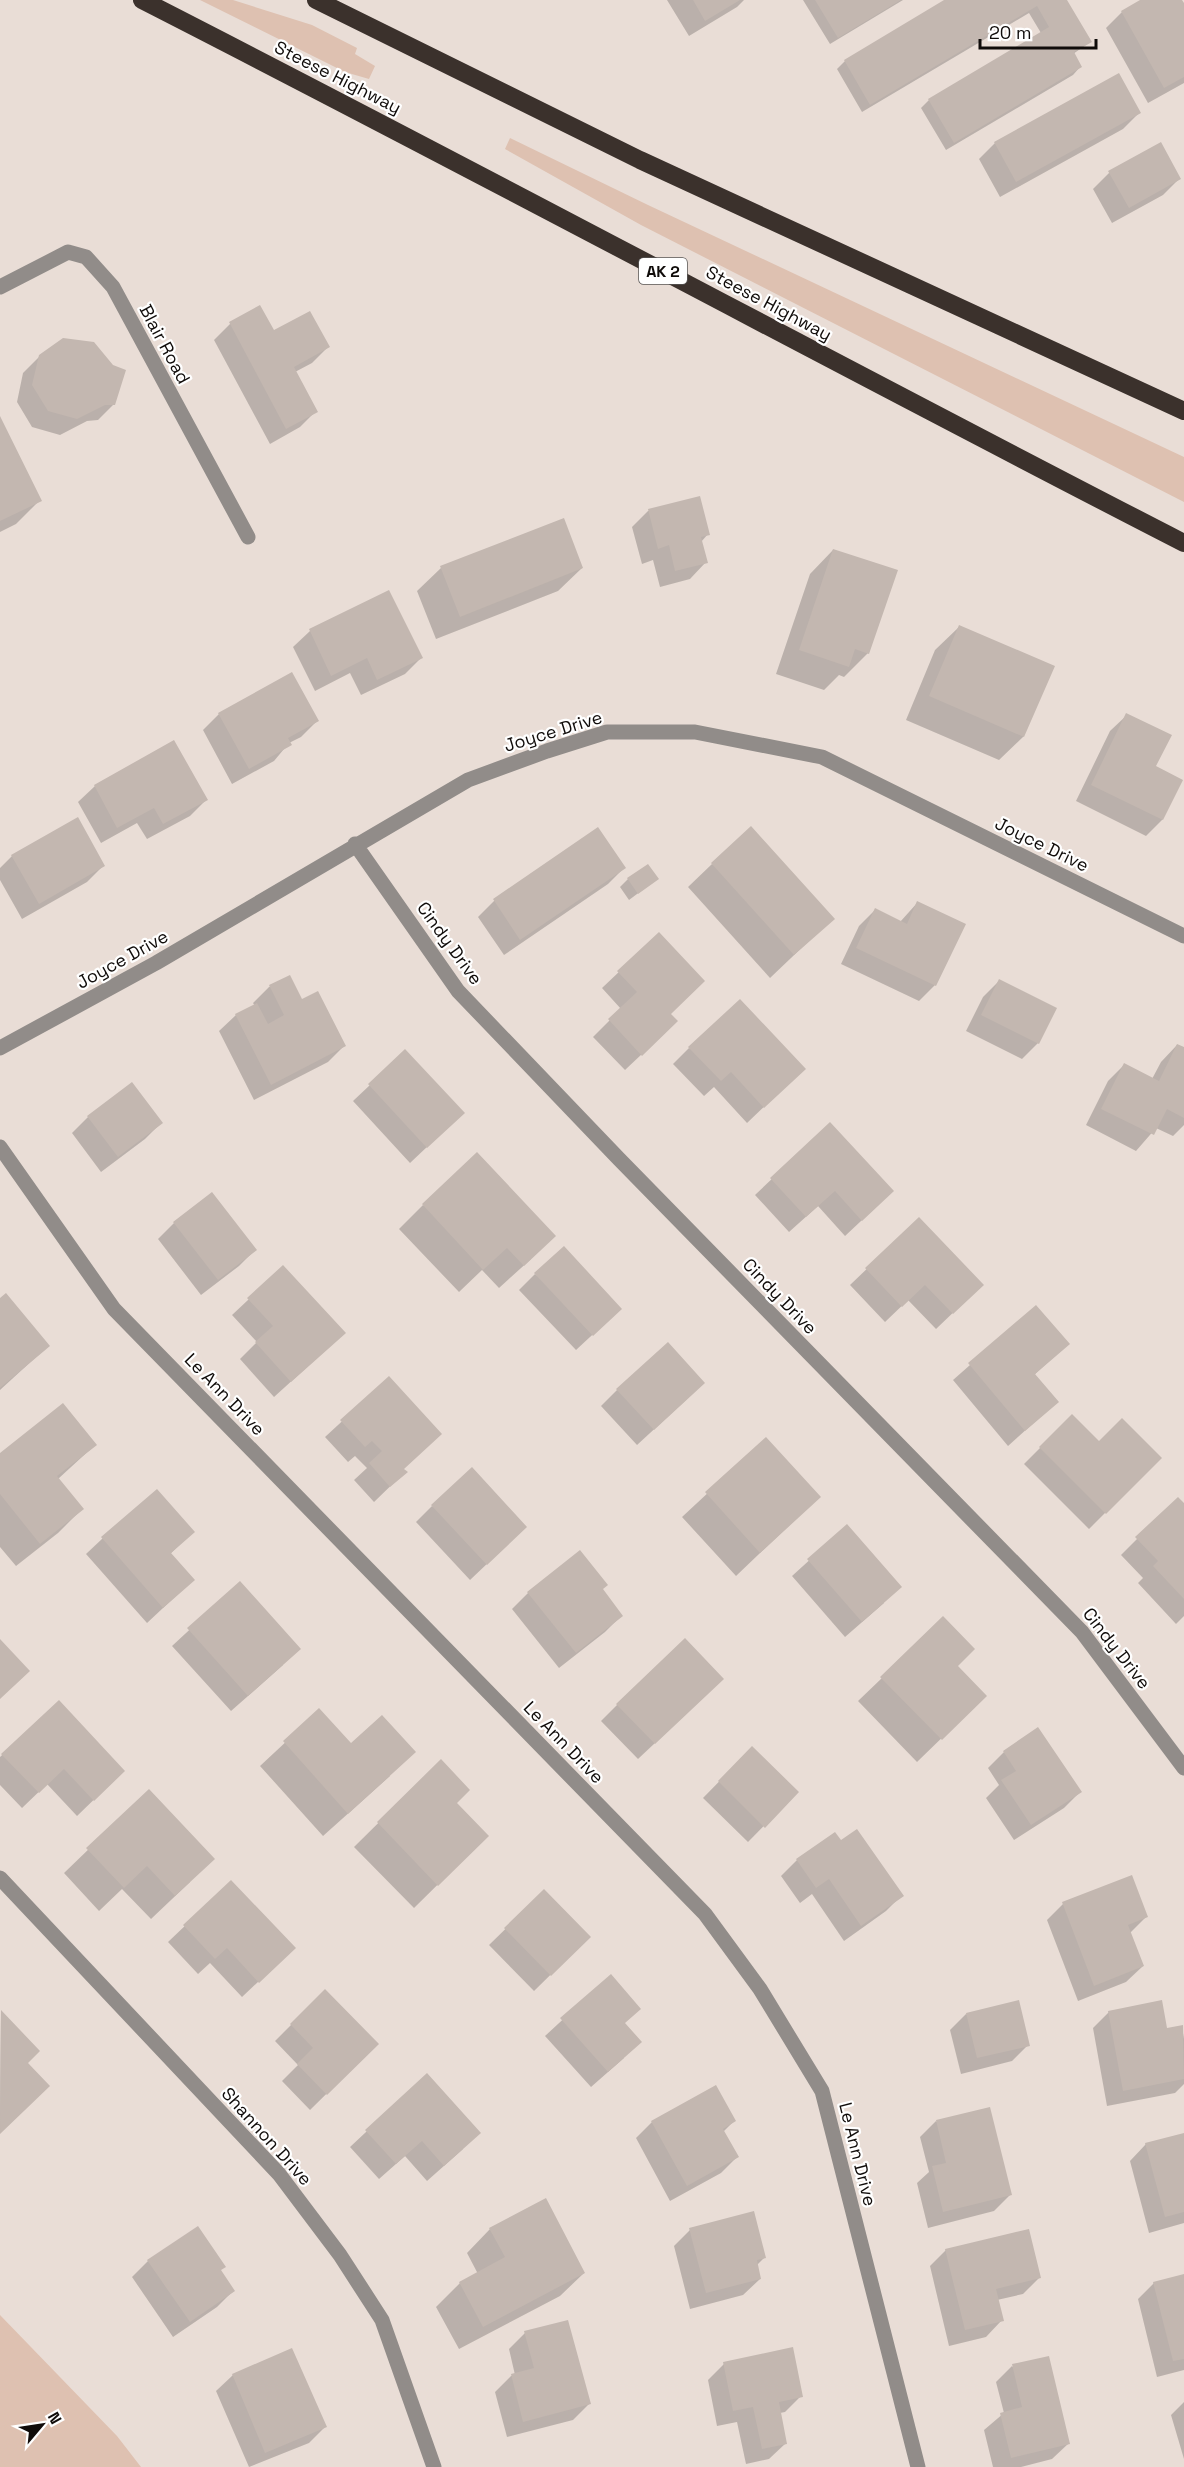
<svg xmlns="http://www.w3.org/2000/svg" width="1184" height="2467" viewBox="0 0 1184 2467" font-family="'Space Grotesk',sans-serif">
<rect width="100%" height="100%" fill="#e9ddd6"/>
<!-- green -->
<path fill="#dec1b1" d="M200,0H233L312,25L357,48L355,54L375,66L369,79L345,72Z
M510,138L648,205L1184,457V502L641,225L505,149Z
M0,2315L117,2436L141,2467H0Z"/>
<!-- shadow -->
<path fill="#0003" d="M667,0H744L737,7L689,36Z
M803,0H903L830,44Z
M947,0H1065L1090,42L1073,54L1080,67L1073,75L946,150L921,108L929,100L1041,33L1029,13L862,112L837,69L845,61Z
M1143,0H1181L1184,6V83L1148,103L1106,28L1122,12Z
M1139,113L1123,129L1000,197L979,159L995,143Z
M1109,173L1179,179L1163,195L1112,223L1093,189Z
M260,307L274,332L328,347L312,363L295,372L316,411L300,427L270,444L214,340L230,324Z
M40,356L114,404L98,420L87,421L60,435L32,427L17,402L23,373Z
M0,420L40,500L16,524L0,532Z
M699,497L708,534L701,542L706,562L690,579L660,587L653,560L642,564L632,527L648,511Z
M833,550L868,653L844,677L839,675L824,690L776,674L810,574Z
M441,568H582L558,591L436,639L417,591Z
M388,592L421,658L405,674L361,695L350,673L315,691L293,647L310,631Z
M959,627L1053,666L1023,737L999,760L906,720L935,650Z
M219,714L317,721L301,737L289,743L274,761L232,784L203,730Z
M1127,715L1154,767L1181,780L1162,820L1146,836L1076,801L1110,731Z
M174,742L206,800L190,816L147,839L137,823L101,843L78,802L95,786Z
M77,819L103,866L87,882L22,919L0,880V868L12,856Z
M598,829L624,868L608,884L504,955L478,917L494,901Z
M712,864L833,918L770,978L688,887Z
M628,879H657L629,900L620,887Z
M918,902L935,985L919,1001L841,964L859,926L875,910L900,922Z
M659,934L669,1014L660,1037L625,1070L593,1037L621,1009L602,988Z
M289,977L302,1001L344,1046L328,1062L254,1100L219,1031L236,1015L255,1006L253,1003L269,987Z
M999,981L1038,1043L1022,1059L966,1031L983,997Z
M1177,1045L1184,1049V1125L1173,1136L1156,1128L1136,1151L1086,1125L1108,1081L1124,1065L1152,1079L1161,1062Z
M689,1048L787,1085L747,1123L714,1087L704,1096L673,1064Z
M405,1052L446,1129L410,1163L353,1101Z
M88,1117L161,1123L145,1139L101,1172L72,1133Z
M830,1124L876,1207L845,1236L818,1206L789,1232L755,1195Z
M423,1205L531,1259L499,1288L482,1270L459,1292L399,1229Z
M919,1219L982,1285L936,1329L908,1300L885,1322L850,1285Z
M174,1223L255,1250L239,1266L201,1295L158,1239Z
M283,1267L328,1348L274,1397L240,1359L257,1342L232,1315Z
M535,1274L604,1324L576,1350L519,1290Z
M0,1300L48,1346L0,1390Z
M1036,1307L1068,1344L1034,1375L1057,1402L1008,1446L953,1380Z
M389,1378L403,1469L405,1472L374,1502L354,1480L367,1468L355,1456L348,1462L325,1437Z
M617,1390L687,1399L637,1445L601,1406Z
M1072,1416L1099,1443L1160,1458L1089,1529L1024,1464Z
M766,1439L819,1497L736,1576L682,1517Z
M95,1445L58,1479L82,1509L58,1533L16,1566L0,1547V1455Z
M1184,1505V1616L1176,1624L1138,1583L1143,1578L1121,1555L1137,1539Z
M432,1506L509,1543L470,1580L416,1522Z
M847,1526L884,1603L845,1637L792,1576Z
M193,1532L170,1554L193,1580L147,1623L86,1554L103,1538Z
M240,1583L283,1665L231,1711L172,1646Z
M601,1590L621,1616L605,1632L559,1668L512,1609L528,1593Z
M956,1666L985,1696L917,1762L858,1701L882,1678Z
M706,1695L638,1759L601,1721L617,1705Z
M59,1702L107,1787L77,1816L47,1784L22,1808L0,1785V1757Z
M319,1711L351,1746L390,1776L323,1836L260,1766Z
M752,1748L797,1792L748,1842L703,1798Z
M1004,1752L1080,1792L1064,1808L1014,1840L986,1798L999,1785L988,1768Z
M441,1761L455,1803L487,1836L414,1908L354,1847Z
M149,1791L190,1882L151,1919L122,1889L99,1911L64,1873Z
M841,1842L902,1895L886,1911L844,1941L812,1894L800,1903L781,1876L797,1860Z
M231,1882L277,1964L242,1997L210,1963L198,1974L168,1942Z
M544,1891L589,1937L534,1991L489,1945Z
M1063,1904L1146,1917L1130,1933L1143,1966L1126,1982L1078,2001L1047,1920Z
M610,1976L624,2023V2058L591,2087L545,2036Z
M325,1991L377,2044L310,2110L282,2081L298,2065L275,2041Z
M1,2012L26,2063L48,2086L0,2133Z
M1109,2012L1166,2030L1182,2027L1184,2039V2084L1175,2093L1107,2106L1093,2028Z
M966,2014L1028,2045L1012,2061L961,2074L950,2030Z
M427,2075L463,2149L427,2181L405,2156L379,2179L350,2147Z
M734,2121L723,2132L737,2157L721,2173L670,2201L636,2138L652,2122Z
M936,2121L1010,2195L994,2211L928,2228L917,2183L929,2172L920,2137Z
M1184,2134V2223L1149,2233L1130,2161L1146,2144Z
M490,2229L584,2273L560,2296L459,2349L436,2307L460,2283L478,2274L467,2253Z
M690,2230L765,2257L756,2266L760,2279L743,2295L690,2309L674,2246Z
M946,2250L1039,2278L1023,2294L997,2300L1002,2320L986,2337L949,2346L930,2266Z
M148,2261L219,2271L233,2291L217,2307L173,2337L132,2277Z
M1184,2276V2370L1157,2377L1138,2299L1154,2283Z
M525,2333L589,2404L573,2420L507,2437L495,2392L511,2376L515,2375L509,2349Z
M724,2364L801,2396L785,2412L780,2413L786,2443L769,2459L746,2464L737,2422L717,2426L708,2380Z
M1012,2366L1069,2443L1052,2459L1021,2467H993L984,2430L1004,2413L996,2382Z
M233,2375L325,2427L309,2443L249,2467L216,2391Z
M1184,2402V2459L1171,2415Z"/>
<!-- building -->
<path fill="#c3b7b0" d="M693,0H740L705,21Z
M815,0H901L838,38Z
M944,0H1067L1092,42L1074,52L1082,67L954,143L928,99L1049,27L1037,6L870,105L844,60Z
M1140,0H1182L1184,3V77L1164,88L1121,11Z
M1119,73L1141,113L1016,182L994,142Z
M1161,142L1181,179L1129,208L1108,171Z
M260,305L274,330L310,311L330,347L294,367L318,412L286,429L229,322Z
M63,338L94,342L113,365L126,370L115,405H105L77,419L48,411L32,385L39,355Z
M0,416L42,501L0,521Z
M700,496L710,535L701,537L708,563L675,571L669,545L658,549L648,509Z
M564,518L583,568L460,617L440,566Z
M833,549L898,570L869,654L855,649L849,667L799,650Z
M389,590L423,658L377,680L367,658L331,676L309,629Z
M959,625L1055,666L1024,737L929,696Z
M292,672L319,721L288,738L292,745L249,769L218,713Z
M1126,713L1172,735L1156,766L1183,780L1163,820L1091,785Z
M174,740L208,800L163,824L154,808L117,828L94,785Z
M78,817L105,866L39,904L11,855Z
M751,826L835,919L794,955L711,863Z
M598,827L626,868L520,940L493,899Z
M648,864L659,879L638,894L627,878Z
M917,901L966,924L936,986L856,948L875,908L907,924Z
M659,932L705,981L671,1014L678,1021L642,1056L608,1019L637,992L617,971Z
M290,975L302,999L318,991L346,1046L271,1085L235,1014L257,1003L268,1024L284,1015L269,985Z
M999,979L1057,1008L1039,1044L981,1015Z
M740,999L806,1069L764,1108L731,1072L721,1081L688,1047Z
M1177,1044L1184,1047V1118L1167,1109L1154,1135L1101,1109L1124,1063L1159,1081Z
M405,1049L465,1113L427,1148L368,1084Z
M132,1082L163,1123L118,1157L87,1116Z
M830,1122L894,1191L862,1221L835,1191L806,1217L770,1178Z
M477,1152L556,1236L524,1266L507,1248L483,1270L422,1204Z
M212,1192L257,1250L218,1280L173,1222Z
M919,1217L984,1285L953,1314L925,1285L902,1307L865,1268Z
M564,1246L622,1309L593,1336L534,1273Z
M283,1265L346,1333L291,1382L255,1342L273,1326L247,1298Z
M6,1293L50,1346L0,1388V1298Z
M1036,1305L1070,1344L1035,1374L1059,1402L1025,1431L968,1363Z
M668,1342L705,1383L654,1430L616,1389Z
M389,1376L442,1434L404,1469L408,1472L390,1487L369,1463L382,1451L372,1441L365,1447L340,1420Z
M63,1403L97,1445L57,1476L84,1509L40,1544L0,1494V1453Z
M1072,1414L1099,1441L1122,1418L1162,1458L1106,1514L1039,1447Z
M766,1437L821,1497L760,1553L705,1492Z
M472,1467L527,1527L487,1565L431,1505Z
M157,1489L195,1532L171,1553L195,1580L163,1608L101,1537Z
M1178,1497L1184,1503V1599L1153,1566L1158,1561L1135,1537Z
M847,1524L902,1587L862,1622L807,1559Z
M580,1550L608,1585L603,1589L623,1616L576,1653L527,1592Z
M240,1581L301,1649L248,1696L187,1628Z
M943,1616L975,1649L958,1666L987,1696L942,1740L880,1677Z
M685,1638L724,1679L655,1744L616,1704Z
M0,1639L30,1671L0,1699Z
M59,1700L125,1771L94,1801L64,1769L39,1793L1,1754Z
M319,1708L351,1743L382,1715L416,1752L348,1814L283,1741Z
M1038,1727L1082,1792L1031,1825L1001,1780L1016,1771L1003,1751Z
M752,1746L799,1792L765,1828L718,1781Z
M441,1759L470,1790L457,1803L489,1836L438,1886L377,1822Z
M149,1789L215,1859L175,1896L147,1866L124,1888L86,1848Z
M857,1829L904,1896L861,1926L829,1879L816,1888L796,1859L835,1832L841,1840Z
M1132,1875L1148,1917L1128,1925L1144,1966L1094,1986L1062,1902Z
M231,1880L296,1948L259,1983L227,1948L215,1959L183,1925Z
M544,1889L591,1937L551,1976L504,1928Z
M611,1974L641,2009L625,2023L642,2042L608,2072L560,2018Z
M325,1989L379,2044L327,2095L297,2064L313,2048L290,2024Z
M1019,2000L1030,2046L977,2058L966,2013Z
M1162,2000L1167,2028L1183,2025L1184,2079L1123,2091L1108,2011Z
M1,2010L40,2051L28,2063L50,2086L0,2134Z
M427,2073L481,2133L444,2166L422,2141L396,2164L365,2130Z
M716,2085L736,2121L723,2129L739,2157L687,2186L651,2121Z
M990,2107L1012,2195L943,2212L932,2166L946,2163L936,2120Z
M1184,2133V2212L1165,2217L1145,2143Z
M546,2198L585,2273L483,2327L459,2282L505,2257L489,2228Z
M754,2211L766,2258L757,2260L761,2279L706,2293L689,2228Z
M198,2226L226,2267L221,2270L235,2291L190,2322L147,2260Z
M1029,2229L1041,2278L996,2289L1004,2321L965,2330L945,2249Z
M1184,2274V2359L1173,2361L1153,2282Z
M568,2320L591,2404L523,2422L511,2374L534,2368L524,2331Z
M793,2347L803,2397L779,2402L787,2444L762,2449L753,2407L733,2411L723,2362Z
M292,2348L327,2427L265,2453L232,2374Z
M1049,2356L1070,2444L1011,2458L1000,2413L1022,2407L1012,2364Z"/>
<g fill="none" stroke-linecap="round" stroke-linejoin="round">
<!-- street -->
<path stroke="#918c89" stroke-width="15" d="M0,287L68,252L86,257L113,287L248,537
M355,844L458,991L619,1159L1082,1632L1184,1768
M0,1048L156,963L468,780L547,751L607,732H695L822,757L1184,936
M0,1147L114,1309L705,1914L760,1989L822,2091L918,2467
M0,1878L279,2174L340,2255L382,2320L434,2467"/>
<!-- highway -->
<path stroke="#3b312c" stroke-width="18" d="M142,0C491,178 835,364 1184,543
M316,0L640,160L1184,411"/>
</g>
<g text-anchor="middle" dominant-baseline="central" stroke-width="4.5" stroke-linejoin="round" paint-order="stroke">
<!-- shield labels -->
<rect fill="#fff" stroke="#585554" stroke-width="1.5" x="639" y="258" width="48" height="26" rx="4.5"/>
<g font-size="16" font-weight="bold" fill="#100c0a">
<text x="663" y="271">AK 2</text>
</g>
<!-- street labels -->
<g font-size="18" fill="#100c0a" stroke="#fff">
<text transform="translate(338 77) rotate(27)">Steese Highway</text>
<text transform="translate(769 303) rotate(28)">Steese Highway</text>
<text transform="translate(165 344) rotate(62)">Blair Road</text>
<text transform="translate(553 731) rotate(-17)">Joyce Drive</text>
<text transform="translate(1042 844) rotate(26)">Joyce Drive</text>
<text transform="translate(450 943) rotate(54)">Cindy Drive</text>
<text transform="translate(122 959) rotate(-29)">Joyce Drive</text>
<text transform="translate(780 1296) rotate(46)">Cindy Drive</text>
<text transform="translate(225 1394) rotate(46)">Le Ann Drive</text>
<text transform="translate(1117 1648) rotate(52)">Cindy Drive</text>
<text transform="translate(564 1742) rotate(46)">Le Ann Drive</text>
<text transform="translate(267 2136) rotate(48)">Shannon Drive</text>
<text transform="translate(858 2154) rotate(76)">Le Ann Drive</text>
</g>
</g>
<!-- north arrow -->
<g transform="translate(42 2425) rotate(61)" stroke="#ffffff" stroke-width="4.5" paint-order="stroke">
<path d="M0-4.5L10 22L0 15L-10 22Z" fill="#100c0a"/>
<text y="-9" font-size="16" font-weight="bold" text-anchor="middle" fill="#100c0a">N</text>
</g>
<!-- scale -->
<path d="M980 39v9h116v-9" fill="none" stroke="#100c0a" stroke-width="3"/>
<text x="989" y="39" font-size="18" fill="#100c0a" stroke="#ffffff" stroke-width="4.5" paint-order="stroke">20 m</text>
</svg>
